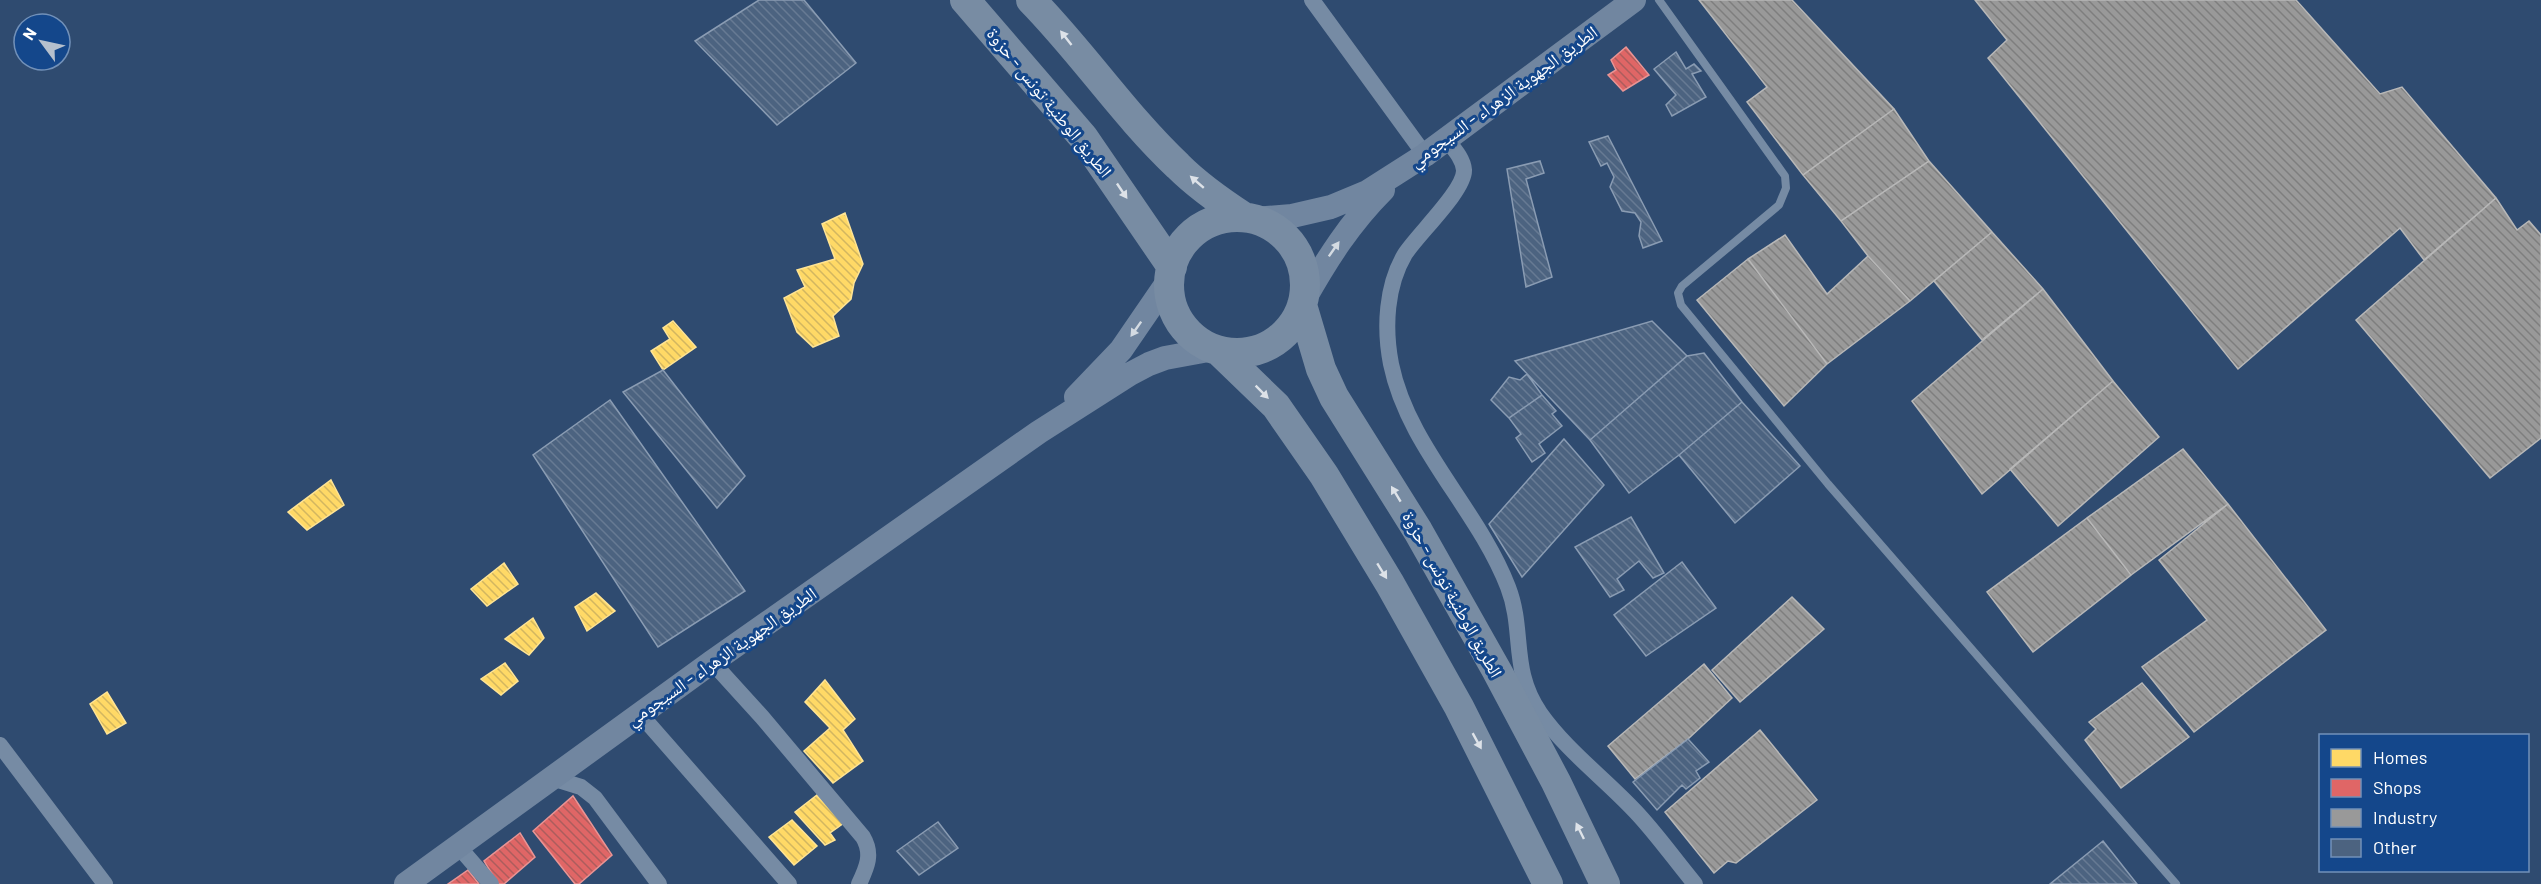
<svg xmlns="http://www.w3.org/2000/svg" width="2541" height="884" viewBox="0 0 2541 884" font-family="Barlow,'Noto Naskh Arabic',sans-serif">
<defs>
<pattern id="homes-back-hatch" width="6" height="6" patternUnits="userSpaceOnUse" patternTransform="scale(1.5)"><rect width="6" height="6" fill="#ffd966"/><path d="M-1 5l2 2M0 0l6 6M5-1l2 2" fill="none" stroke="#d2b660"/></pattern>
<pattern id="shops-back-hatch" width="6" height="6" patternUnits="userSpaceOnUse" patternTransform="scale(1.5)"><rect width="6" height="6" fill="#e06666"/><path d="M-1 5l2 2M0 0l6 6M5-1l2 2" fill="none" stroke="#ac5d5d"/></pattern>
<pattern id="industry-back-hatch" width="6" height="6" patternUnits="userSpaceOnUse" patternTransform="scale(1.5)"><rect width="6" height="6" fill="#999"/><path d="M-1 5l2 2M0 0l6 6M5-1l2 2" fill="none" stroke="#7e7e7e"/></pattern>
<pattern id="building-back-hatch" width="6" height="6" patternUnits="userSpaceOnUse" patternTransform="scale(1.5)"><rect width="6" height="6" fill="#4c6380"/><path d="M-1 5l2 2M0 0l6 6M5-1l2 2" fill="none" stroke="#677a93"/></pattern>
</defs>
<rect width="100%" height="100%" fill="#2f4b70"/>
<!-- homes -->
<path fill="url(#homes-back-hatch)" stroke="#ffe494" stroke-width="1.5" d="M845,213L863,264L854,283L851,299L833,316L839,336L813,347L797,332L784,298L805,287L797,270L835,259L822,224Z
M673,321L696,347L663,370L651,351L670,339L663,328Z
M331,480L344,505L307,530L288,512Z
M504,563L518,584L487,606L471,589Z
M596,593L615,611L587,631L575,607Z
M533,618L544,638L529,655L505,639Z
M505,663L518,681L501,695L481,679Z
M825,680L855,719L843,730L863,761L833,783L804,751L830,728L805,702Z
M107,692L126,723L107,734L90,704Z
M817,795L844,823L830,833L835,840L825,845L795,812Z
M792,820L817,846L794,865L769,837Z"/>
<!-- shops -->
<path fill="url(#shops-back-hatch)" stroke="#e99494" stroke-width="1.5" d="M1626,47L1649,75L1623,91L1608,75L1616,70L1611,60Z
M573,796L612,855L579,884H575L533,831Z
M520,833L535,857L504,884H498L484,861Z
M468,870L479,884H448Z"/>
<!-- industry -->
<path fill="url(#industry-back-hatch)" stroke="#b8b8b8" stroke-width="1.5" d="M1699,0H1792L1894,109L1803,175L1747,102L1767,87Z
M1975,0H2296L2380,94L2402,87L2496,198L2424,260L2400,228L2238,369L1988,58L2007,40Z
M1894,109L1929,161L1841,221L1803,175Z
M1929,161L1992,232L1910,301L1868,256L1841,221Z
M2496,198L2517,230L2529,221L2541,235V438L2490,478L2356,320Z
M1992,232L2043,289L1982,340L1934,281Z
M1785,235L1827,294L1868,256L1910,301L1827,364L1748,259Z
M1748,259L1827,364L1784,406L1697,300Z
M2043,289L2113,381L1982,494L1912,401Z
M2113,381L2159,437L2058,526L2010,469Z
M2183,449L2228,504L2131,575L2087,518Z
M2228,504L2326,630L2194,732L2142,667L2207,620L2159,560Z
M2087,518L2131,575L2033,652L1987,592Z
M1792,597L1824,629L1740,702L1712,670Z
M1704,664L1732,698L1688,739L1635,779L1608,746Z
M2142,683L2189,737L2121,788L2085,740L2096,729L2089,722Z
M1760,730L1817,800L1736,863L1728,861L1714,873L1665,812Z"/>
<!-- building -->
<path fill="url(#building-back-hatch)" stroke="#8a9cb3" stroke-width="1.5" d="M759,0H804L856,63L777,125L695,41Z
M1676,52L1686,69L1694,64L1701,71L1692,74L1706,97L1672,116L1666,105L1676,95L1654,69Z
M1608,136L1662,241L1643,248L1639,236L1641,222L1635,213L1622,211L1610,187L1614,177L1607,163L1601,166L1589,142Z
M1540,161L1544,173L1526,179L1552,277L1526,287L1507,169Z
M1652,321L1687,356L1590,440L1515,361Z
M1704,353L1742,402L1679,455L1629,493L1590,440L1687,356Z
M663,370L745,476L717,508L623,392Z
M1527,374L1542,395L1509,418L1491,400L1509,377L1520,380Z
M1542,395L1556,411L1552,414L1562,426L1539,444L1545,453L1532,462L1516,438L1521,434L1509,418Z
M610,400L745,591L658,647L533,455Z
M1742,402L1800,466L1735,523L1679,455Z
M1564,439L1604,485L1522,577L1489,524Z
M1631,517L1664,573L1653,578L1639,561L1617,579L1624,590L1610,597L1575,547Z
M1682,562L1716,608L1646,656L1614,615Z
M1688,739L1709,762L1696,771L1700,778L1686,789L1682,785L1657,810L1633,782Z
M938,822L958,848L919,875L897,851Z
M2103,841L2137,884H2050Z"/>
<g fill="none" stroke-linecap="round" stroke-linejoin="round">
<!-- lane -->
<path stroke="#768ba4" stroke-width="8" d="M1659,0L1785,176L1786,188L1779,205L1682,286L1678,293L1681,305L1828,484L2176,884"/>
<!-- street -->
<path stroke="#768ba4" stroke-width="16" d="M1312,0L1425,155
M1446,139C1453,148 1463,158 1464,170C1465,190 1418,234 1405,254C1386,286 1384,328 1391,364C1408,447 1478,509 1508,587C1525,631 1510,670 1540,713C1566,750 1604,778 1635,811C1656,833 1675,860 1695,884
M712,662L762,717L863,837C873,854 867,867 859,884
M640,714L789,884
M0,745L105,884
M552,778L581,787L595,798L659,884
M458,846L491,884"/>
<!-- secondary -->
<path stroke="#7186a0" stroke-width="24" d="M1253,219L1292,216L1331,207L1367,192L1425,155L1634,0
M1304,300C1327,259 1350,223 1383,190
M1076,397L1121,350L1169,280
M406,884L712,662L1039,432L1130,374L1149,364L1165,358L1214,349"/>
<!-- highway -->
<path stroke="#788ca3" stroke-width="30" d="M965,0L1083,137L1172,267
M1031,0C1083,53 1124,115 1178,166C1198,186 1221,202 1244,217
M1169 285a68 68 0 1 1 136 0a68 68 0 1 1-136 0Z
M1302,305L1321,369L1334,397L1418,531L1497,671L1556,782L1605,884
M1220,352L1276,406L1324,475L1390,584L1459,707L1548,884"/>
</g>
<!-- one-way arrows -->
<defs><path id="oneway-solid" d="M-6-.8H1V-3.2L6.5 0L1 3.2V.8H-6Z" transform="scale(1.5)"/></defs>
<g fill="#dde2e8">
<use href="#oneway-solid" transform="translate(1066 38) rotate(-128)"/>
<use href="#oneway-solid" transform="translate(1197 182) rotate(-139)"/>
<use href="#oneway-solid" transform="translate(1122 191) rotate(56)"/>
<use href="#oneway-solid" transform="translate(1262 392) rotate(45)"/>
<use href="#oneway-solid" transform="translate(1396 494) rotate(-121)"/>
<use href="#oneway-solid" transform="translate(1382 571) rotate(58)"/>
<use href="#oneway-solid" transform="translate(1477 741) rotate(61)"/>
<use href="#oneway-solid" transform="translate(1580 831) rotate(-116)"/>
</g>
<g fill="#d4dbe2">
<use href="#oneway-solid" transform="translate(1334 249) rotate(-55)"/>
<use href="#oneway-solid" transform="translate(1136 329) rotate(125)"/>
</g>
<g text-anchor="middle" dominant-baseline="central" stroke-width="6" stroke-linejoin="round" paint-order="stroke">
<!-- street labels -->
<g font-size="18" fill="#fff" stroke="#14478b">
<text transform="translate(1503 96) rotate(-36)">الطريق الجهوية الزهراء - السيجومي</text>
<text transform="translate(1050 102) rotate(51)">الطريق الوطنية تونس - حزوة</text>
<text transform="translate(1453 594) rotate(61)">الطريق الوطنية تونس - حزوة</text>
<text transform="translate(721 656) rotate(-35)">الطريق الجهوية الزهراء - السيجومي</text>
</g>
</g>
<!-- legend -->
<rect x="2319" y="734" width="210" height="138" fill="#14478b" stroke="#7291b9" stroke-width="1.5"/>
<rect x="2331" y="749" width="30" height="18" fill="#ffd966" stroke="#7291b9" stroke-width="1.5"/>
<text x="2373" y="764" font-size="18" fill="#ffffff">Homes</text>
<rect x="2331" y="779" width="30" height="18" fill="#e06666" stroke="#7291b9" stroke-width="1.5"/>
<text x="2373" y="794" font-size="18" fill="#ffffff">Shops</text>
<rect x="2331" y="809" width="30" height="18" fill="#999999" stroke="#7291b9" stroke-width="1.5"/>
<text x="2373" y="824" font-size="18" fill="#ffffff">Industry</text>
<rect x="2331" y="839" width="30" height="18" fill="#4c6380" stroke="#7291b9" stroke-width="1.5"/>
<text x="2373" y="854" font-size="18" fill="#ffffff">Other</text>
<!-- north arrow -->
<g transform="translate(42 42) rotate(303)"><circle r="28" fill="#14478b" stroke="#7291b9" stroke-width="1.5"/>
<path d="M0-4.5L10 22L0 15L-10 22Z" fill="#b6c0cd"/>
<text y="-9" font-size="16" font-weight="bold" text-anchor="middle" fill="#ffffff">N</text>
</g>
</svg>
